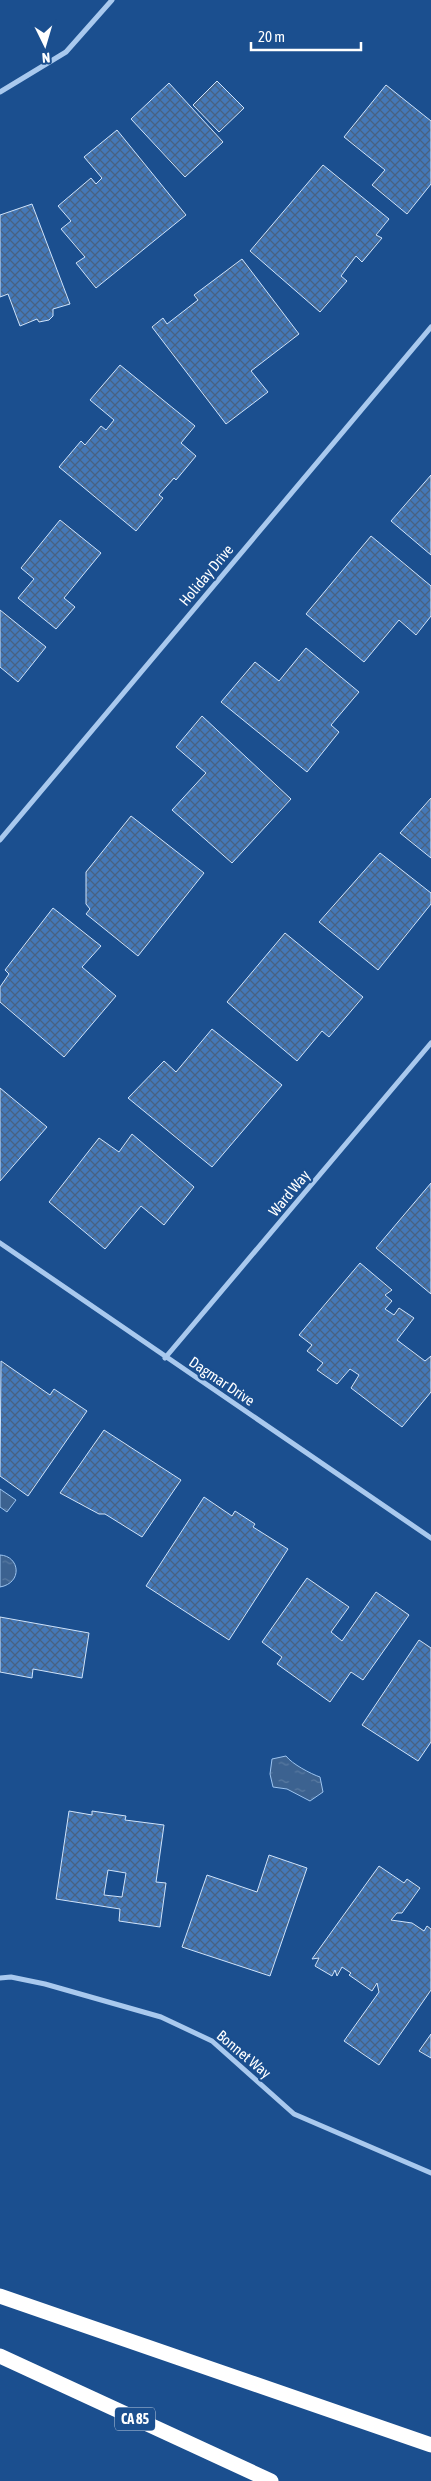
<svg xmlns="http://www.w3.org/2000/svg" width="431" height="2481" viewBox="0 0 431 2481" font-family="'Asap Condensed',sans-serif">
<defs>
<pattern id="water-ripples" width="26" height="14" patternUnits="userSpaceOnUse" patternTransform="scale(1.25)"><rect width="26" height="14" fill="#3c6290"/><path d="M2 4q2-2 4 0t4 0M15 11q2-2 4 0t4 0" fill="none" stroke="#597aa1"/></pattern>
<pattern id="building-cross-hatch" width="8" height="8" patternUnits="userSpaceOnUse" patternTransform="scale(1.25)"><rect width="8" height="8" fill="#4478b7"/><path d="M0 0l8 8M0 8l8-8" fill="none" stroke="#486282"/></pattern>
</defs>
<rect width="100%" height="100%" fill="#1b4f8f"/>
<!-- water -->
<path fill="url(#water-ripples)" stroke="#9cc4f0" d="M0,1489L16,1500L7,1512L0,1507Z
M0,1555C20,1556 23,1583 0,1587Z
M286,1756C292,1764 311,1774 320,1777L323,1792L310,1801L287,1789L273,1787L270,1774L272,1759Z"/>
<!-- building -->
<path fill="url(#building-cross-hatch)" stroke="#cfe3fa" fill-rule="evenodd" d="M217,81L244,108L219,132L193,105Z
M169,83L223,142L185,177L131,119Z
M386,85L431,121V184L407,214L372,185L385,170L344,137Z
M117,130L186,215L96,288L76,263L85,257L61,229L71,221L58,206L91,178L96,184L102,178L84,157Z
M323,165L389,219L376,235L382,238L362,262L356,256L341,276L347,281L320,312L250,251Z
M32,204L70,304L53,309V316L49,320L39,322L37,319L20,326L8,294L0,297V215Z
M242,259L299,334L251,371L268,392L226,424L152,327L163,318L167,324L198,300L194,295Z
M120,365L195,426L181,443L196,456L176,480L174,478L159,495L163,498L136,531L59,467L81,441L85,445L101,426L106,430L114,420L90,400Z
M431,475V555L391,521Z
M60,520L101,553L64,598L75,607L56,629L18,598L34,579L21,568Z
M371,536L431,586V616L416,635L399,620L364,662L306,614Z
M0,610L46,647L18,682L0,667Z
M306,648L359,692L331,725L339,732L307,772L221,702L255,662L279,681Z
M202,716L291,799L232,863L172,810L206,773L176,747Z
M431,798V858L400,833Z
M131,816L204,873L138,956L86,914L90,909L86,904V872Z
M380,853L431,893V904L378,970L319,922Z
M53,908L101,946L82,967L116,996L64,1057L0,1002V987L9,974L5,970Z
M285,933L363,997L329,1037L322,1031L297,1061L227,1002Z
M212,1029L282,1085L212,1167L128,1098L164,1061L176,1072Z
M0,1088L47,1127L0,1181Z
M132,1134L194,1187L164,1225L141,1206L105,1249L49,1202L99,1138L119,1152Z
M431,1183V1294L376,1248Z
M360,1263L392,1290L385,1295L392,1301L385,1309L394,1315L399,1308L414,1318L397,1340L425,1361L431,1356V1392L402,1427L351,1388L359,1375L350,1369L337,1384L317,1370L323,1363L307,1351L312,1345L299,1335Z
M1,1361L50,1395L54,1389L87,1411L28,1496L0,1476Z
M104,1430L181,1480L142,1537L105,1514H99L60,1493Z
M204,1497L232,1516L235,1511L255,1524L253,1527L288,1549L229,1640L146,1586Z
M307,1578L349,1607L331,1632L342,1641L376,1592L409,1615L363,1680L351,1672L330,1702L277,1664L282,1657L262,1642Z
M0,1617L89,1633L82,1678L33,1669L32,1678L0,1672Z
M419,1640L431,1648V1742L418,1761L362,1725Z
M69,1811L92,1815V1811L126,1816L125,1820L164,1825L156,1882L166,1883L160,1927L119,1921L120,1909L56,1899ZM108,1870L126,1873L122,1897L104,1895Z
M269,1855L307,1868L270,1976L182,1947L207,1875L257,1892Z
M379,1866L404,1883L407,1879L420,1888L402,1913H397L391,1920L412,1923L424,1931L427,1926L431,1929V1990L379,2065L344,2041L379,1992L377,1983L372,1991L349,1975L351,1973L342,1967L337,1976L335,1970L332,1976L315,1966L319,1958L312,1959Z
M431,2034V2058L419,2051Z"/>
<g fill="none" stroke-linecap="round" stroke-linejoin="round">
<!-- street -->
<path stroke="#a9c9ee" stroke-width="5" d="M0,92L66,52L112,0
M0,840L431,327
M0,1243L431,1538
M165,1358L431,1043
M0,1978L11,1977L45,1984L161,2017L212,2041L294,2114L431,2173"/>
<!-- highway -->
<path stroke="#fff" stroke-width="15" d="M0,2296L431,2445
M0,2356L271,2481"/>
</g>
<g text-anchor="middle" dominant-baseline="central" stroke-width="4.5" stroke-linejoin="round" paint-order="stroke">
<!-- shield labels -->
<rect fill="#1b4f8f" stroke="#bbcadd" stroke-width="1" x="115" y="2407.5" width="40" height="23" rx="4"/>
<g font-size="14" font-weight="bold" fill="#fff">
<text x="135" y="2419">CA 85</text>
</g>
<!-- street labels -->
<g font-size="15" fill="#fff" stroke="#1b4f8f">
<text transform="translate(206 575) rotate(-50)">Holiday Drive</text>
<text transform="translate(289 1193) rotate(-50)">Ward Way</text>
<text transform="translate(222 1381) rotate(34)">Dagmar Drive</text>
<text transform="translate(244 2054) rotate(40)">Bonnet Way</text>
</g>
</g>
<!-- north arrow -->
<g transform="translate(45 45) rotate(175)" stroke="#1b4f8f" stroke-width="4" paint-order="stroke">
<path d="M0-4L9 19L0 12L-9 19Z" fill="#ffffff"/>
<text y="-8" font-size="14" font-weight="bold" text-anchor="middle" fill="#ffffff">N</text>
</g>
<!-- scale -->
<path d="M251 42v8h110v-8" fill="none" stroke="#ffffff" stroke-width="2.5"/>
<text x="258" y="42" font-size="15" fill="#ffffff" stroke="#1b4f8f" stroke-width="4" paint-order="stroke">20 m</text>
</svg>
